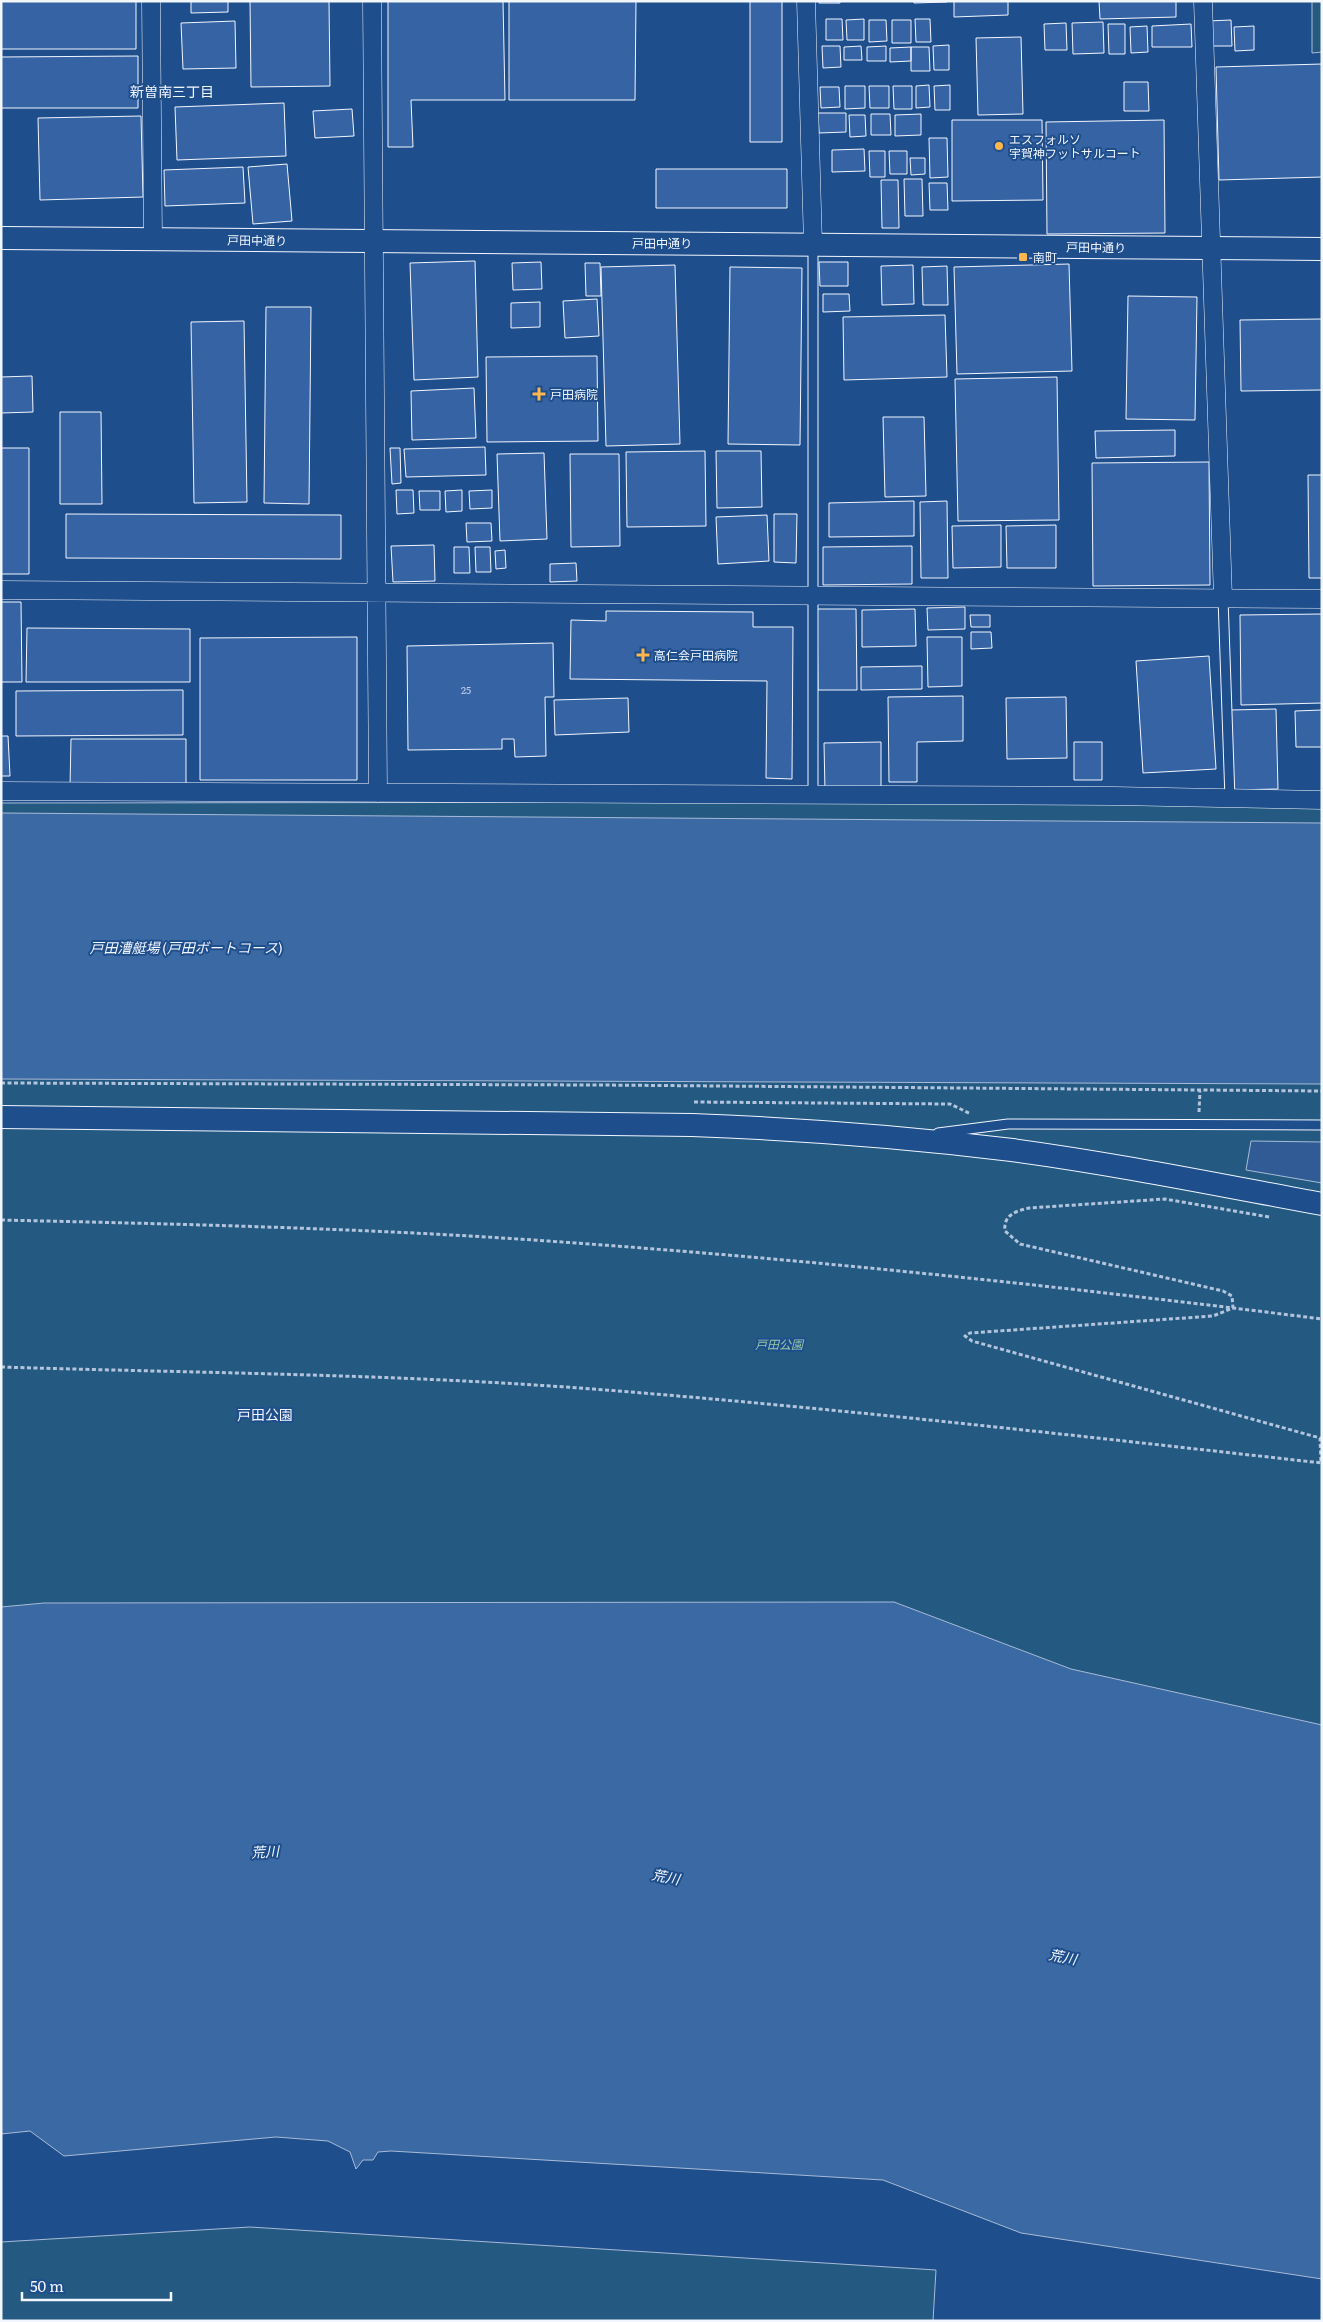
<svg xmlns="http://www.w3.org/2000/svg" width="1323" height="2322" viewBox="0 0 1323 2322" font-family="Literata,'Noto Sans JP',serif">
<rect width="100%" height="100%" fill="#1f4e8c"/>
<!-- green -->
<path fill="#245a82" stroke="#a8bbd7" d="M1312,1H1322V52L1312,53Z
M884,802L1322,803V2004L1,1866V803Z
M250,2227L936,2270L933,2321H1V2242Z"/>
<!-- parking -->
<path fill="#305b95" stroke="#a8bbd7" d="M1251,1141L1322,1142V1183L1246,1170Z"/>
<!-- water -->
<path fill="#3b69a3" stroke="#a8bbd7" d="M1,813L1322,823V1084L1,1079Z
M894,1602L1071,1669L1322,1725V2279L1021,2233L883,2180L391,2151L378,2152L373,2160H363L356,2169L350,2152L328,2141L276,2137L64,2156L30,2131L1,2134V1607L44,1603Z"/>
<!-- building -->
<path fill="#3563a3" stroke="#f2f6ff" d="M1,1H136V49H1Z
M191,1H228V12L191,13Z
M250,1H329L330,86L251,87Z
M388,1H503L505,100H411L413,147H388Z
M509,1H636L635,100H509Z
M750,1H782V142H750Z
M819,1H840V3H819Z
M914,1H947V2L914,3Z
M954,1H1008V15L954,17Z
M1099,1H1176V17L1100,19Z
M826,19H842L843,40H826Z
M864,19V40H847L846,20Z
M915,19H930L931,42H916Z
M869,20H886L887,41L869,42Z
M892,20H911V43H892Z
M1231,20L1232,46H1208L1207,21Z
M235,21L236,68L183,69L181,23Z
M1103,22L1104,53L1073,54L1072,23Z
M1066,23L1067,50H1045L1044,24Z
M1108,24H1125V54H1109Z
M1191,24L1192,47H1152V26Z
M1147,26L1148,52L1131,53L1130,27Z
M1254,26V50L1235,51L1234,27Z
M1021,37L1023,114L978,115L976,38Z
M949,45V70H934L933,46Z
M822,46H840L841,67L823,68Z
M861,46L862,60H844V47Z
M886,46V61H867V47Z
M911,47H929L930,71H911Z
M911,47V61L890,62V48Z
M138,56V108H1V57Z
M1322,64V177L1219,180L1216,67Z
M1124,82H1148L1149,111H1124Z
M929,85L930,107L916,108V86Z
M950,85V110H935L934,86Z
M845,86H865V108L845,109Z
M869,86H889V108H870Z
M893,86H912V109H894Z
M820,87H839L840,107L821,108Z
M284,103L286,156L177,160L175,107Z
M352,109L354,136L315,138L313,111Z
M818,113H846V132L819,133Z
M871,114H890L891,135H871Z
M921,114V135L895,136V115Z
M849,115H865L866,136L850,137Z
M141,116L143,197L40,200L38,118Z
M952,120H1042L1043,200L952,201Z
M1164,120L1165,233L1047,234L1046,122Z
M929,138H947L948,177L930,178Z
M864,149L865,171L832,172V150Z
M869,151H885V177H870Z
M889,151H907V174H890Z
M910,158H925V174L911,175Z
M287,164L292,221L253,224L248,167Z
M243,167L245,203L165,206L164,170Z
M656,169H787V208H656Z
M904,179H922L923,216H905Z
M881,180H898L899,228H882Z
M929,183H947L948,210H930Z
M475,261L478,377L414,380L410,263Z
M541,262L542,289L513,290L512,263Z
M819,262H848V286H820Z
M585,263H600L601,296H586Z
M1069,264L1072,371L957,374L954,267Z
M675,265L680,444L606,446L601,267Z
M913,265L914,304L882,305L881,266Z
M947,266L948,305H923L922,267Z
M730,267L802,268L800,445L728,444Z
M823,294H849L850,311L823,312Z
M1128,296L1197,297L1195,420L1126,419Z
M597,299L599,336L565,338L563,301Z
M540,302V327L511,328V303Z
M266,307H311L309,504L264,503Z
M945,315L947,377L844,380L843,317Z
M1322,319V390L1241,391L1240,320Z
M244,321L247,502L194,503L191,322Z
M597,356L598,441L487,442L486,357Z
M32,376L33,412L1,413V377Z
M1057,377L1059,520L958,521L955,379Z
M474,388L476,438L412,440L411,391Z
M60,412H101L102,504H60Z
M883,417H924L926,496L885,497Z
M1175,430V456L1096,458L1095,431Z
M485,447L486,475L406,477L404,449Z
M1,448H29V574H1Z
M390,448H400L401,483L392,484Z
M705,451L706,526L627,527L626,452Z
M716,451H761L762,507L717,508Z
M544,453L547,539L500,541L497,454Z
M570,454H619L620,546L571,547Z
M1209,462L1210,585L1093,586L1092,463Z
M1308,475H1322V578H1309Z
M396,490H413L414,513L397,514Z
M462,490V511L446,512L445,491Z
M492,490V508L470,509L469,491Z
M419,491H440V510H420Z
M914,501V536L829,537V503Z
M947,501L948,578H921L920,502Z
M66,514L341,515V559L66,558Z
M774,514H797L796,563L774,562Z
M767,515L769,561L718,564L716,517Z
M466,523H491L492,541L467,542Z
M1001,525V567L953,568L952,526Z
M1056,525V568H1007L1006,526Z
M434,545L435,581L393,582L391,546Z
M912,546V584L823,585V547Z
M454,547H469L470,573H454Z
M475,547H490L491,572H476Z
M505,550L506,568L496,569L495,551Z
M576,563L577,581L550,582V564Z
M1,602H21L22,682H1Z
M965,607V629L928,630L927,608Z
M817,609H856L857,690H818Z
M915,609L916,646L862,647V610Z
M606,611L753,612V627H793L792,779L766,778L767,681L570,679L571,620L606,621Z
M1322,614V703L1241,705L1240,615Z
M970,615H990V627H971Z
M27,628L190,629V682H26Z
M971,632H991L992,648L971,649Z
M357,637V780H200V638Z
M927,637H962V686L928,687Z
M553,643L554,697H545L546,756L515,757L514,739H502V749L408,750L407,646Z
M1209,656L1216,769L1143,773L1136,661Z
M922,666V689L861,690V667Z
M183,690V735L16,736V691Z
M963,696V741L917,742V782H889L888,697Z
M1066,697L1067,758L1007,759L1006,698Z
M628,698L629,732L555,735L554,700Z
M1276,709L1278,789L1231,790L1230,710Z
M1322,710V747H1296L1295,711Z
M1,736H8L10,776H1Z
M71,739H186V787H70Z
M881,742V790L825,791L824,743Z
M1074,742H1102V780H1074Z"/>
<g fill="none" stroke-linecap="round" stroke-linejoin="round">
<defs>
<path id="service" d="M813,245V794
M1223,598L1230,799
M938,1133L1008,1124L1322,1125"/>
<path id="minor" d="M151,1L153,239
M372,1L378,793
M806,1L813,244
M1203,1L1223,598
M1,590L1322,599
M1,791L1114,796L1322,800"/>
<path id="tertiary" d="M1,238L1322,249
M1,1117L692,1125C799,1129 906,1137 1012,1150C1116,1164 1219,1185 1322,1204"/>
</defs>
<!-- service casing -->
<use href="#service" stroke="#f2f6ff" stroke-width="11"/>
<!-- minor casing -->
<use href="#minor" stroke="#f2f6ff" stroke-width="19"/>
<!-- tertiary casing -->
<use href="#tertiary" stroke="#f2f6ff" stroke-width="24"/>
<!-- path -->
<path stroke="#b3c4dc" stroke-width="3" stroke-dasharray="4 2.5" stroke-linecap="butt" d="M1,1083L600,1085L1322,1091
M694,1102L950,1104L971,1114
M1199,1112L1200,1091
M1269,1217L1165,1199L1029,1208C1016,1211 1003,1215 1005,1231L1020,1244L1223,1291L1232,1296L1233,1308L1213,1316L970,1333L965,1336L972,1341L1320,1438L1321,1463
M1,1220C179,1224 356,1228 533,1240C797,1258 1060,1286 1322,1319
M1,1367C198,1373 396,1374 593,1389C837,1408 1079,1436 1322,1463"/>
<!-- service -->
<use href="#service" stroke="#1f4e8c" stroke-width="9"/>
<!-- minor -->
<use href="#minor" stroke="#1f4e8c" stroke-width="18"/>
<!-- tertiary -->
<use href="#tertiary" stroke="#1f4e8c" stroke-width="22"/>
</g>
<!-- markers -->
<g fill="#ffb74d" stroke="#1f4e8c" stroke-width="2">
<circle cx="999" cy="146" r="5"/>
<rect x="1018" y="252" width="10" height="10" rx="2.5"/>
<path d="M536.5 386.5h5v5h5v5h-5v5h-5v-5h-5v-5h5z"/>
<path d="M640.5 647.5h5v5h5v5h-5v5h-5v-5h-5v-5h5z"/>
</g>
<g text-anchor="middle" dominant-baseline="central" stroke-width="4" stroke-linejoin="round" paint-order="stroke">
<!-- number labels -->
<g font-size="10" fill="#c3d1e8">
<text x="466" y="689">25</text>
</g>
<!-- poi labels -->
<g font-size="12" fill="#f2f6ff" stroke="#1f4e8c" text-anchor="start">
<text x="1009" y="139">エスフォルソ<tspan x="1009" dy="14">宇賀神フットサルコート</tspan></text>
<text x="1033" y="257">南町</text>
<text x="550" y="394">戸田病院</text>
<text x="654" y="655">高仁会戸田病院</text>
</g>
<!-- street labels -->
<g font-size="12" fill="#f2f6ff" stroke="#1f4e8c">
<text transform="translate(257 240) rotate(1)">戸田中通り</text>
<text x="662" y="243">戸田中通り</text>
<text transform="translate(1096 247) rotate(1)">戸田中通り</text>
</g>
<!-- park labels -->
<g font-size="12" font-style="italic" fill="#97c8a6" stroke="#1f4e8c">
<text x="779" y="1344">戸田公園</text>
</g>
<!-- neighbourhood labels -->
<g font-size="14" fill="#f2f6ff" stroke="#1f4e8c">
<text x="172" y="91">新曽南三丁目</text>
<text x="265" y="1414">戸田公園</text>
</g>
<!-- water labels -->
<g font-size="14" font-style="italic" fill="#f2f6ff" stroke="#1f4e8c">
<text x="186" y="947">戸田漕艇場 (戸田ボートコース)</text>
<text transform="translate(265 1851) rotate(-3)">荒川</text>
<text transform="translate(666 1876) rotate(11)">荒川</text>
<text transform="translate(1063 1956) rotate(11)">荒川</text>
</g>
</g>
<!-- border -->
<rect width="1323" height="2322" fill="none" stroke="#f2f6ff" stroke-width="5"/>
<!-- scale -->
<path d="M22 2292v8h149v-8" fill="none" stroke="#f2f6ff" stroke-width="2.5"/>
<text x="30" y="2292" font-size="15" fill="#f2f6ff" stroke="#1f4e8c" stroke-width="4" paint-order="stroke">50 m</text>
</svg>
